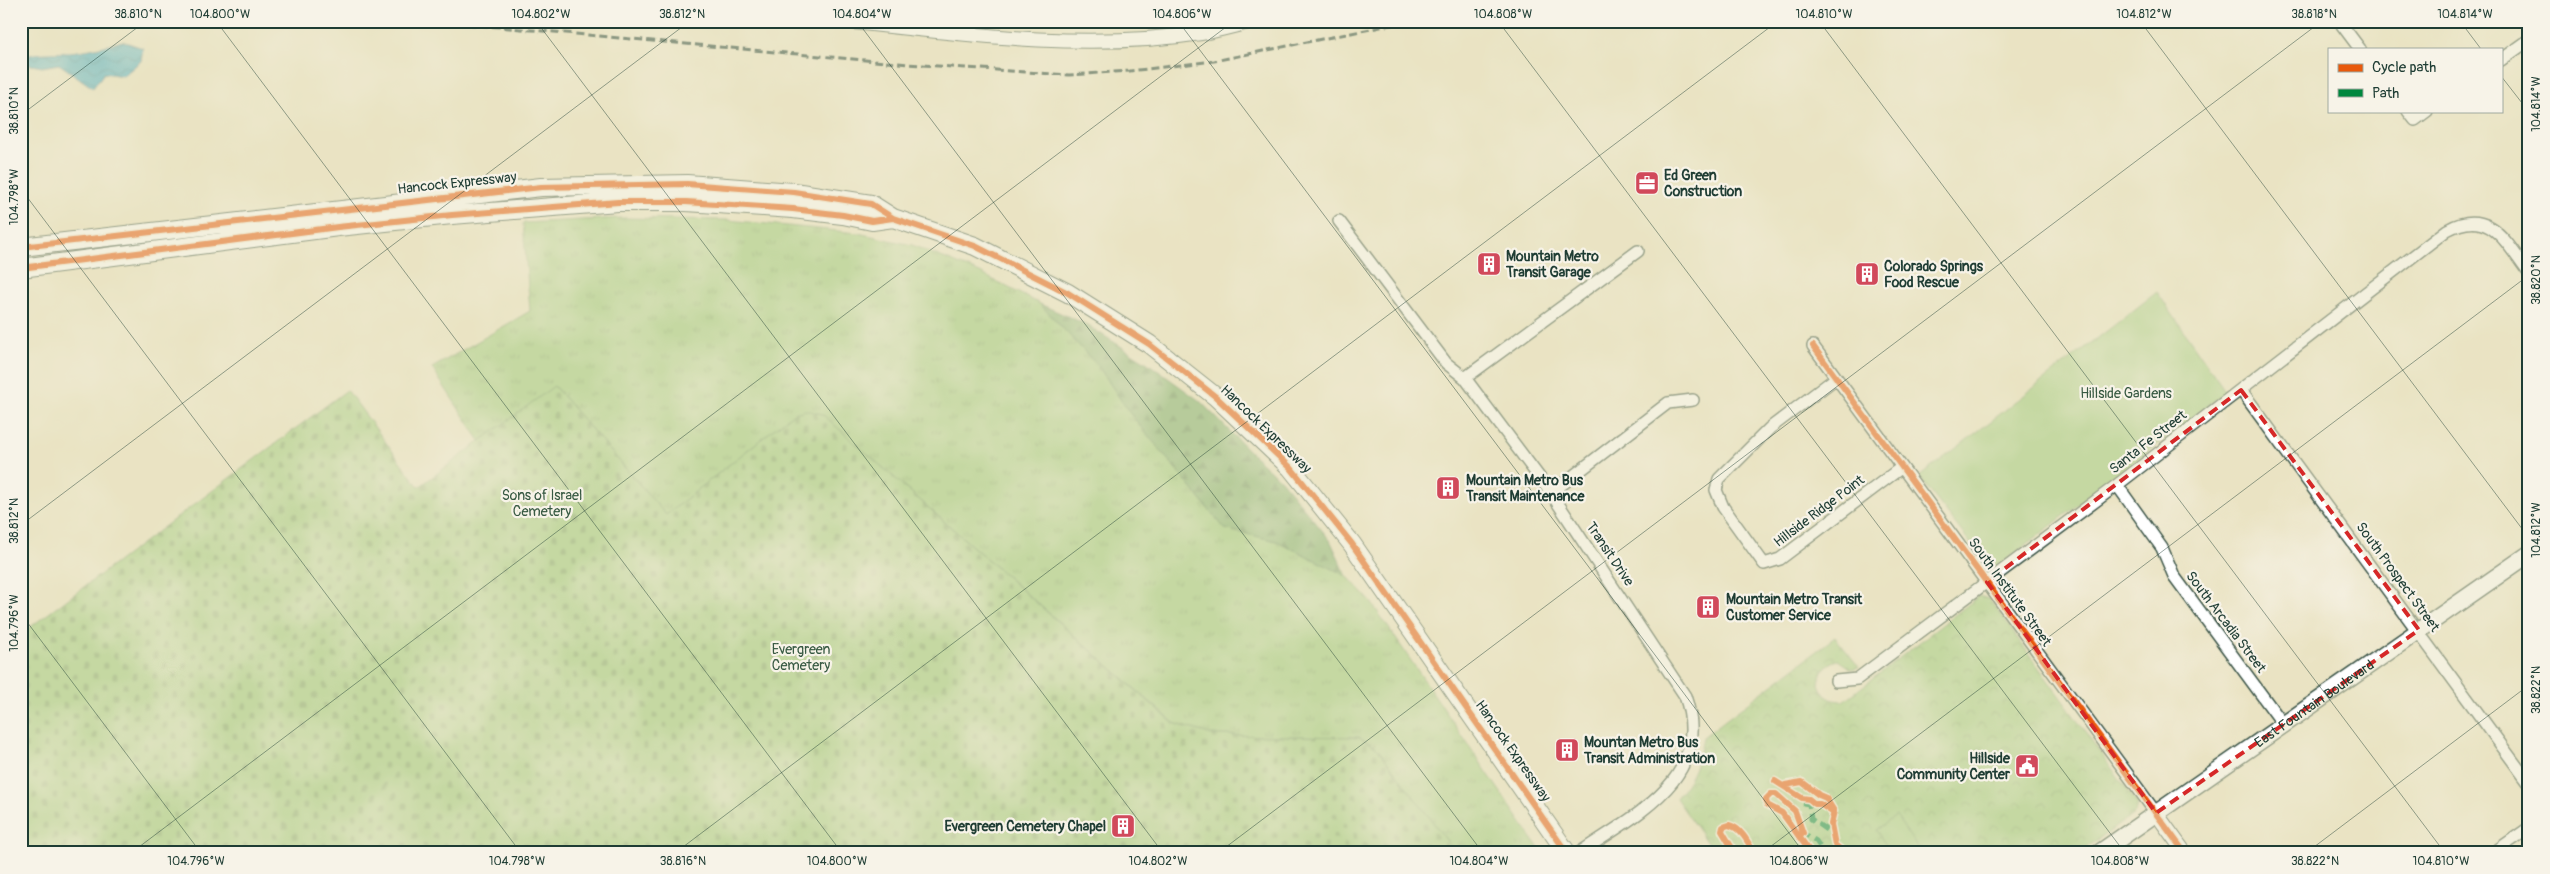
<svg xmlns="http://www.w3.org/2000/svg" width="2550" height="874" viewBox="0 0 2550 874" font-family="Pangolin,sans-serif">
<defs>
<pattern id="grass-tufts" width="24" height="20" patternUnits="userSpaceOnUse" patternTransform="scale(1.25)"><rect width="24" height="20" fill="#99ca7a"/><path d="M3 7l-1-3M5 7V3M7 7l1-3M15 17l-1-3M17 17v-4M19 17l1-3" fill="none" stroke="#7ca565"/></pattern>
<pattern id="forest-firs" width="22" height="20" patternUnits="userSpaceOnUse" patternTransform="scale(1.25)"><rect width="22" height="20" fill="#7aae6a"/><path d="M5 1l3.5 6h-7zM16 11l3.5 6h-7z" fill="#638f58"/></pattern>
<pattern id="cemetery-stones" width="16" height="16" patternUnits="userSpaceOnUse" patternTransform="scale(1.25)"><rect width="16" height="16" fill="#99ca7a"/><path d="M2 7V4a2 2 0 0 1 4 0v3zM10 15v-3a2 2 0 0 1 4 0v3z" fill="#7ca565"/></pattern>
<pattern id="park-crowns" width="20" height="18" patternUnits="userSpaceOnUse" patternTransform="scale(1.25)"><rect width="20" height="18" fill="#99ca7a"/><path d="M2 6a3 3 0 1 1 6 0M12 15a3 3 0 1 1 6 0" fill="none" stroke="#7ca565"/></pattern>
<pattern id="water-waves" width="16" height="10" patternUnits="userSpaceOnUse" patternTransform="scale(1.25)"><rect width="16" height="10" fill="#48adc7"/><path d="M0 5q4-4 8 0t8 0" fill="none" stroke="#3b8ea2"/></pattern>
</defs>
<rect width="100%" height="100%" fill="#f7f3e8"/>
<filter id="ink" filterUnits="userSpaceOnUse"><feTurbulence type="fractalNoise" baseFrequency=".02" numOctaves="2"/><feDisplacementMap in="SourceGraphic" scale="10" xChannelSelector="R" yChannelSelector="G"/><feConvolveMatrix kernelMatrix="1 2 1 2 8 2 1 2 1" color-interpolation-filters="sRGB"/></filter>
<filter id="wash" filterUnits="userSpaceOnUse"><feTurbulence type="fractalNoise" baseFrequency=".0096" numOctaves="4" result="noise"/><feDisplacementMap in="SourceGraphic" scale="20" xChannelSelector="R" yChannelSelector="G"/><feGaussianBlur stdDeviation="1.12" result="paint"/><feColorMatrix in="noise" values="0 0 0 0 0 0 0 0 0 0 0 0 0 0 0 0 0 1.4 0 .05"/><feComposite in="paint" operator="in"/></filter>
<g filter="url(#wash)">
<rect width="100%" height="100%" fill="#eae3c3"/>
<!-- grass -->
<path fill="url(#grass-tufts)" stroke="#5c8457" d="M621,218L728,220L858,233L912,245L980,273L1040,304L1098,366L1129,412L1225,529L1277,541L1347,576L1371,602L1542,853H1456L1377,748L1359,737L1212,735L1174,723L822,414L794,413L666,515L555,387L480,441L432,368L530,311L523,223Z"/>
<!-- forest -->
<path fill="url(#forest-firs)" stroke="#4c764f" d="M1040,304L1085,324L1146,362L1200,401L1253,455L1281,480L1330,540L1347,576L1277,541L1225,529L1129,412L1098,366Z"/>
<!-- cemetery -->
<path fill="url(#cemetery-stones)" stroke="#5c8457" d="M554,386L666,515L794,413L806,410L822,414L1173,723L1212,735L1359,737L1377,748L1456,853H21V634L347,390L419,487Z"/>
<!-- park -->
<path fill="url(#park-crowns)" stroke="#5c8457" d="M1979,596L1989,599L2137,803L2135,813L2079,853H1714L1676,798C1692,779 1699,762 1703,737L1835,637L1859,667L1851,669L1838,660C1825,664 1820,672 1819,684C1824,697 1830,701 1844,701Z"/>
<!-- garden -->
<path fill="#99ca7a" stroke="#5c8457" d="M2157,292L2226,392L1992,571L1919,477Z
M1896,816L1919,850L1915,853H1891L1876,830Z"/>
<!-- water -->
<path fill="url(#water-waves)" stroke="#34757e" d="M122,41L143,48L141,61L123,76L104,73L93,88L59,64L42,67L21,63V58C37,51 51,54 68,52C86,51 104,46 122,41Z"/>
</g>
<g filter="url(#ink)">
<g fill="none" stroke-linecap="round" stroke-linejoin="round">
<defs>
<path id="minor" d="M2342,25L2360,49
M2501,60L2529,40
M2408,111L2415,120L2427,111
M1339,221L1446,363L1465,378L1551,493L1685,696C1714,779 1636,814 1579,853
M1813,346L2156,813
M1465,378L1638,251
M1836,378L1770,428L1719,479L1716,490L1723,507L1764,564L1780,559L1902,467
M2241,390L2529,783
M2117,485L2162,548L2174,576L2283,724
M1551,493L1668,403L1693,400
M1836,681L1857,679L2117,485L2447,230C2490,206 2506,243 2529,273
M2493,853L2529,828"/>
<path id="tertiary" d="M844,21C961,34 1085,51 1201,33C1219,30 1236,25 1253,21
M2156,813L2185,853"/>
<g id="secondary">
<path id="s1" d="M2099,853L2529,554"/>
</g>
<path id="primary" d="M21,247L541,187L687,184L794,192L871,204L893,218L975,246L1068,293L1149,344L1216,397L1291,468L1352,544L1567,853
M21,268L338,227L452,215L618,202H686L793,209L843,215L872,221L893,218"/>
</defs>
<!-- minor casing -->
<use href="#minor" stroke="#3d5649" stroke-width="14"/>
<!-- tertiary casing -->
<use href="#tertiary" stroke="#3d5649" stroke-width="16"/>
<!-- secondary casing -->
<use href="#secondary" stroke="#3d5649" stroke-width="19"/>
<!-- primary casing -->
<use href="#primary" stroke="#3d5649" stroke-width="20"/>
<!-- minor -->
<use href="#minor" stroke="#fff" stroke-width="11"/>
<!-- tertiary -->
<use href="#tertiary" stroke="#fff" stroke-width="14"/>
<!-- secondary -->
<use href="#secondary" stroke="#fff" stroke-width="16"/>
<!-- primary -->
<use href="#primary" stroke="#fff" stroke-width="18"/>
<!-- rail -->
<path stroke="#1f3d34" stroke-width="3" stroke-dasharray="8 4" stroke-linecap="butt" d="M432,21L908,64L1069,75L1130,71L1214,61L1410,21"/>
<!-- quiet -->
<path stroke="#00873e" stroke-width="5" stroke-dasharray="10 5" stroke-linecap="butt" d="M1803,803L1809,804L1811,819L1832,834
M1802,836L1803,833L1816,841L1824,853"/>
<defs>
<path id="cycleway" d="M21,247L541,187L687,184L794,192L871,204L893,218L975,246L1068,293L1149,344L1216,397L1291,468L1352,544L1567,853
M21,268L338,227L452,215L618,202H686L793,209L843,215L872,221L893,218
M1813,346L2185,853
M1775,781L1802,798L1809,799L1815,804H1820L1832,812
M1785,785L1802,782L1819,795L1826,798L1834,811L1831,824L1835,845L1845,853
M1803,833L1795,811L1776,794H1771L1766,799L1767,805L1782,813L1811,853
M1735,853L1722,831L1723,827L1729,825C1741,828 1748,842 1754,853"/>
</defs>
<!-- cycleway casing -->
<use href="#cycleway" stroke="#f7f3e8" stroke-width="9"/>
<!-- cycleway -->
<use href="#cycleway" stroke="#e8590c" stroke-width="6"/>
</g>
</g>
<!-- marked area -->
<path d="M0 0H2550V874H0ZM2241,390L2419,630L2156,813L1987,582Z" fill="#eae3c3" fill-opacity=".55" fill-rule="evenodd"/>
<path fill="none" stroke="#d62828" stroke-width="4" stroke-dasharray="10 6" stroke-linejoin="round" d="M2241,390L2419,630L2156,813L1987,582Z"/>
<!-- ticks -->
<path fill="none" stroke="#1f3d34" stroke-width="1" stroke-opacity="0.45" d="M216,21L842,853M536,21L1163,853M857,21L1483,853M1178,21L1804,853M1498,21L2125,853M1819,21L2445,853M2140,21L2529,538M2460,21L2481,49M2501,76L2529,112M21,115L146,21M21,189L521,853M21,525L690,21M21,614L201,853M131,853L1234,21M675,853L1778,21M1218,853L2322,21M1762,853L2529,275M2306,853L2529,685"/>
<!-- icons -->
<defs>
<symbol id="office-square" viewBox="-11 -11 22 22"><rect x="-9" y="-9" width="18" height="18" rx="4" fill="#d1495b" stroke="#f7f3e8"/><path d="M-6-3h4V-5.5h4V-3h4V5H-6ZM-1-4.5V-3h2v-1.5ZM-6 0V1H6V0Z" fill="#fff"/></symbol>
<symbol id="building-square" viewBox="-11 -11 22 22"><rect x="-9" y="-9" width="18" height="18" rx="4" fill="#d1495b" stroke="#f7f3e8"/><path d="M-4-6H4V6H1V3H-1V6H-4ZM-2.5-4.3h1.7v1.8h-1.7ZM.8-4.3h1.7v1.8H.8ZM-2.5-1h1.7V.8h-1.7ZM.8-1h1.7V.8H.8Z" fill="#fff"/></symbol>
<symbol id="civic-square" viewBox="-11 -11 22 22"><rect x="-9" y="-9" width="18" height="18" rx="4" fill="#d1495b" stroke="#f7f3e8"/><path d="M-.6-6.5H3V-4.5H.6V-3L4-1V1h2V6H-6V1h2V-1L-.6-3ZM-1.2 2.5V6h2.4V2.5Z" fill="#fff"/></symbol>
</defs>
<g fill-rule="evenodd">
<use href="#office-square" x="1633" y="169" width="28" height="28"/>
<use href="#building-square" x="1475" y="250" width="28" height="28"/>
<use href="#building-square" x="1853" y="260" width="28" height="28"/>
<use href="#building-square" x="1434" y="474" width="28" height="28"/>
<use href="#building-square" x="1694" y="593" width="28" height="28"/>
<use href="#building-square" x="1553" y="736" width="28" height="28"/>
<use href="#civic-square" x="2013" y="752" width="28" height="28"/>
<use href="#building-square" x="1109" y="812" width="28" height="28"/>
</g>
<g text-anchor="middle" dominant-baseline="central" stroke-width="4.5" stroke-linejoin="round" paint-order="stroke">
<!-- poi labels -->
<g font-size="14" font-weight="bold" fill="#1f3d34" stroke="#f7f3e8" text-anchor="start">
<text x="1664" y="175">Ed Green<tspan x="1664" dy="16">Construction</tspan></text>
<text x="1506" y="256">Mountain Metro<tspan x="1506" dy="16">Transit Garage</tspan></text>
<text x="1884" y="266">Colorado Springs<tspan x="1884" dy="16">Food Rescue</tspan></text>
<text x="1466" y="480">Mountain Metro Bus<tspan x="1466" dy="16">Transit Maintenance</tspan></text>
<text x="1726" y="599">Mountain Metro Transit<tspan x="1726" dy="16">Customer Service</tspan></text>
<text x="1584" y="742">Mountan Metro Bus<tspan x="1584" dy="16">Transit Administration</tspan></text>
<text x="2010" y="758" text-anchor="end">Hillside<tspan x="2010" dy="16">Community Center</tspan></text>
<text x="1106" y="826" text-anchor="end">Evergreen Cemetery Chapel</text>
</g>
<!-- street labels -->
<g font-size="14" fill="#1f3d34" stroke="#f7f3e8">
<text transform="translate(457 183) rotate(-6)">Hancock Expressway</text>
<text transform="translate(1266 429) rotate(44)">Hancock Expressway</text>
<text transform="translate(2148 442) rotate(-38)">Santa Fe Street</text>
<text transform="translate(1819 511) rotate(-37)">Hillside Ridge Point</text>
<text transform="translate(1610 554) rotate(56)">Transit Drive</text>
<text transform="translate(2398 577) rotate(54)">South Prospect Street</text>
<text transform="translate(2010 592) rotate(54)">South Institute Street</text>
<text transform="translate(2226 622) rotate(53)">South Arcadia Street</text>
<text stroke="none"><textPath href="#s1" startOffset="262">East Fountain Boulevard</textPath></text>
<text transform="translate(1513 751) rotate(55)">Hancock Expressway</text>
</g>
<!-- park labels -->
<g font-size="14" fill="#375942" stroke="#f7f3e8">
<text x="2126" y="393">Hillside Gardens</text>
<text x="542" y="495">Sons of Israel<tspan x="542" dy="16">Cemetery</tspan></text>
<text x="801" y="649">Evergreen<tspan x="801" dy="16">Cemetery</tspan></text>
</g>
</g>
<!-- margin -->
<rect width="2550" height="874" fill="none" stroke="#f7f3e8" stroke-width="55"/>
<!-- legend -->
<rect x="2328" y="48" width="175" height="65" fill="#f7f3e8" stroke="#a1aaa0"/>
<rect x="2338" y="64" width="25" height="8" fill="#e8590c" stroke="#a1aaa0"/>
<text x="2372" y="72" font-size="15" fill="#1f3d34">Cycle path</text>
<rect x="2338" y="89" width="25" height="8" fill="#00873e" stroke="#a1aaa0"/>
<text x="2372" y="98" font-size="15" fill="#1f3d34">Path</text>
<rect x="28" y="28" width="2494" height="818" fill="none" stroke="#1f3d34" stroke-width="2"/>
<g font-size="12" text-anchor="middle" fill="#1f3d34">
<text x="138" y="18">38.810°N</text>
<text x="220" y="18">104.800°W</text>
<text x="541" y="18">104.802°W</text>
<text x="682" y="18">38.812°N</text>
<text x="862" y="18">104.804°W</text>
<text x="1182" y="18">104.806°W</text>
<text x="1503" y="18">104.808°W</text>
<text x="1824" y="18">104.810°W</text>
<text x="2144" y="18">104.812°W</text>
<text x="2314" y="18">38.818°N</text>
<text x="2465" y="18">104.814°W</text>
<text transform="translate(2536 104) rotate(-90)" y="4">104.814°W</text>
<text transform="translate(14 111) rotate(-90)" y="4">38.810°N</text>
<text transform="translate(14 197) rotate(-90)" y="4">104.798°W</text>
<text transform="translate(2536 280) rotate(-90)" y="4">38.820°N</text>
<text transform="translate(14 521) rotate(-90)" y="4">38.812°N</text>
<text transform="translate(2536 530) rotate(-90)" y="4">104.812°W</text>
<text transform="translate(14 623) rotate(-90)" y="4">104.796°W</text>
<text transform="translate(2536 690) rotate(-90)" y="4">38.822°N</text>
<text x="196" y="865">104.796°W</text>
<text x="517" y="865">104.798°W</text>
<text x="683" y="865">38.816°N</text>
<text x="837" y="865">104.800°W</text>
<text x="1158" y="865">104.802°W</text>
<text x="1479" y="865">104.804°W</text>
<text x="1799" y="865">104.806°W</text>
<text x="2120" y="865">104.808°W</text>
<text x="2315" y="865">38.822°N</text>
<text x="2441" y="865">104.810°W</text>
</g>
</svg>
